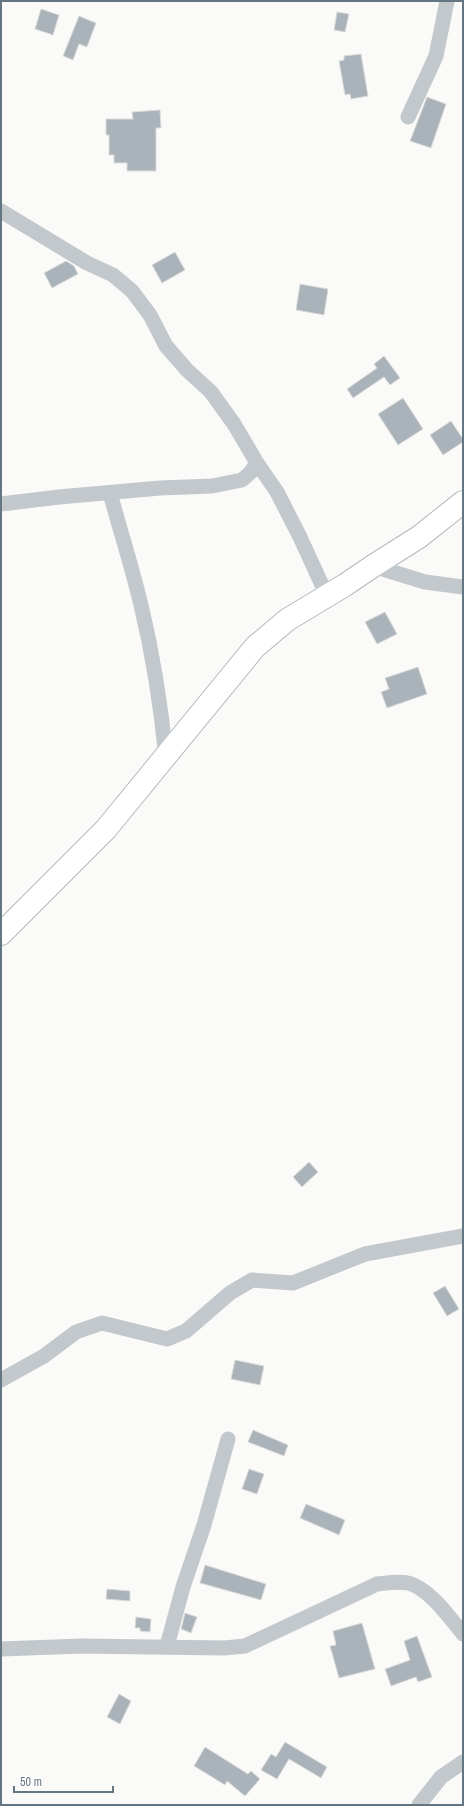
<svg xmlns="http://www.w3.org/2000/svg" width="464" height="1806" viewBox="0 0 464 1806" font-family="'Archivo Narrow',sans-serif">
<rect width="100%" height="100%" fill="#fafaf8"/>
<!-- building -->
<path fill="#aab3b9" stroke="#dcdcda" d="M41,9L59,15L53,35L35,29Z
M337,12L349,14L345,32L334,30Z
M79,16L96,23L87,47L79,44L73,60L63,56Z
M361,54L368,96L351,99L350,94L345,95L339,61L344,60V56Z
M427,97L446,104L431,148L410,141Z
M160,110L161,128H156V171H127V163H114V155H109V135H106V119H133L132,112Z
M175,252L185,270L162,283L152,265Z
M66,261L74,266L78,274L52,288L44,273Z
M300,284L328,289L324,315L296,310Z
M384,356L400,378L390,385L384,377L353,398L347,389L377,368L374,364Z
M403,398L423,429L398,445L378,414Z
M451,421L463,439V442L443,455L430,435Z
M385,612L397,634L377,644L365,622Z
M418,667L427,694L387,708L381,692L389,689L385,678Z
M309,1162L318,1172L302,1187L293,1177Z
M445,1286L459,1309L447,1316L433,1293Z
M235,1360L264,1366L260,1385L231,1379Z
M253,1430L288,1445L284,1456L248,1442Z
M249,1469L264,1474L257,1494L242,1489Z
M306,1504L345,1520L339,1535L300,1518Z
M205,1565L266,1584L261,1600L200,1583Z
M107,1589L130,1591V1601L106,1599Z
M185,1613L197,1617L191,1633L181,1629Z
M136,1617L151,1619L150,1632L140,1631V1628H135Z
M362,1623L375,1669L339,1678L330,1646L336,1645L333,1631Z
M417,1636L432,1677L418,1682L416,1677L391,1686L385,1669L410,1660L404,1641Z
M119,1694L131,1701L120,1724L107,1717Z
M285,1742L327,1767L321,1778L289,1759L277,1779L261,1770L271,1754L276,1757Z
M205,1747L248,1774L251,1771L260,1779L245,1796L227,1781L225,1785L194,1766Z"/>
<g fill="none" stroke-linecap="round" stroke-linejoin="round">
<defs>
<path id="secondary" d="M1,934L106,829L255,647L287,620L345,585L373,566L419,537L463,502"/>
</defs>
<!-- secondary casing -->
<use href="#secondary" stroke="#b3babf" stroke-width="24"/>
<!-- minor -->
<path stroke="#c3c8cc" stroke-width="15" d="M408,117L436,56L447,1
M1,211L87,263L113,275L132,291L150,315L166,346L187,370L211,392L234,424L257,463L277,492L300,537L327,596
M110,493C120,530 132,567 141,605C153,655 161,706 166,758
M1,504L59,497L160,488L212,486L242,480L251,472L257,463
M373,566L425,582L463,587
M1,1380L44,1356L76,1332L102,1323L167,1339L186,1331L230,1293L252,1280L293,1283L365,1254L463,1236
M167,1646L183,1587L204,1525L228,1439
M1,1649L81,1646L224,1648L245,1646L377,1584C387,1583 398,1581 408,1583C429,1588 450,1618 463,1634
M419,1805L441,1777L463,1762"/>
<!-- secondary -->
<use href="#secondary" stroke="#fff" stroke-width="22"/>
</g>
<!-- border -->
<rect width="464" height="1806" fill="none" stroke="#657683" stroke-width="4"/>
<!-- scale -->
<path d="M14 1786v6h99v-6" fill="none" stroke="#657683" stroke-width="2"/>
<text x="20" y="1786" font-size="12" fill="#657683" stroke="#ffffff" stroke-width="3" paint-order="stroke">50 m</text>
</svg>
